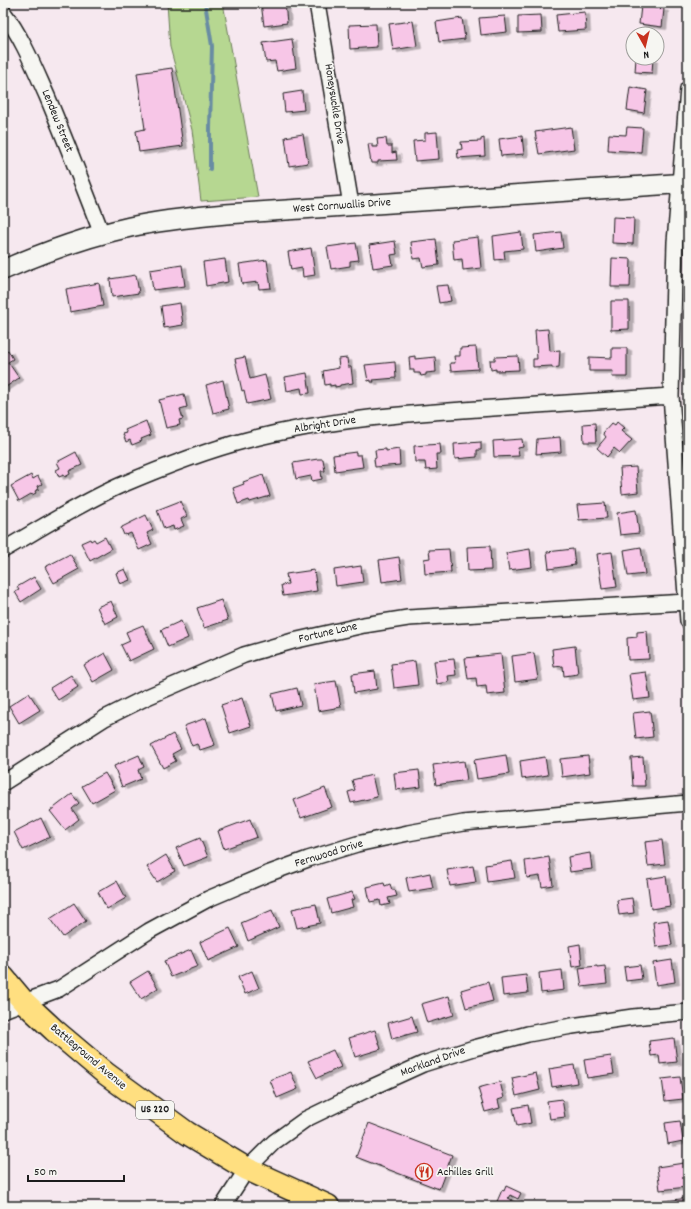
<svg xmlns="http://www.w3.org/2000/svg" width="691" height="1209" viewBox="0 0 691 1209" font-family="Dekko,sans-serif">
<defs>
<filter id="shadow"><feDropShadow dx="4.5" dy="2.5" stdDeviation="0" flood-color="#0004"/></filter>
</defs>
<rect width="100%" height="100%" fill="#f6e8ef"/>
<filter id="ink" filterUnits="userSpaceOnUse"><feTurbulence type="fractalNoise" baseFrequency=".025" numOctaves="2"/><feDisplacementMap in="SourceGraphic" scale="8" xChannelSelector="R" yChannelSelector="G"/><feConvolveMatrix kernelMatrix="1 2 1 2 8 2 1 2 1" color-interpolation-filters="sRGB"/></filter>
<g filter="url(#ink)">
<!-- green -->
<path fill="#b6d791" stroke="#697a56" d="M167,3H223L258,197L201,201L192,130L170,47Z"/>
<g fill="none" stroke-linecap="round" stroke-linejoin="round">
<!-- stream -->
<path stroke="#698ca3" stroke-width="4" d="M205,3L212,46L210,128V169"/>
</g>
<!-- building -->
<path fill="#f7c6e7" stroke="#1c1c1c" filter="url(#shadow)" d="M261,3H285L287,23L264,26Z
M641,6L664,9L662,27L639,24Z
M585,12L586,30L558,32L556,15Z
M541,15L542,32L518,33V16Z
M505,16L507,32L481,35L479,18Z
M462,18L465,39L439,42L436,22Z
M413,21L417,46L393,50L389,24Z
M376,24L377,47L350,49L349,25Z
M292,39L296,68L277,71L275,61L266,62L263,43Z
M636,58H653L652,73L635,72Z
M172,68L183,146L139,152L136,131L145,129L137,73Z
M630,87L647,90L644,113L627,110Z
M302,91L304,110L285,112L283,94Z
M571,127L574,149L539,154L535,132Z
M627,127L643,128L641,152L608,150L609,134L626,135Z
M437,132L439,159L415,161L413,141L425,140V133Z
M303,134L308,163L289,166L285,137Z
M522,136L524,154L501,156L499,139Z
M386,138L387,146H392V153L396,152L397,160L378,161V163H371L368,144H372V147H378L377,139Z
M484,138L485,156L458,158L457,150L462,149L461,142L481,141V139Z
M613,217L634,218L633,244L612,243Z
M521,232L523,249L504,251L505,259L495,260L493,236Z
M561,232L563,248L536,252L534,235Z
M478,237L481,268L463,270L462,259L454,260L452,240Z
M436,239L439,265L423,267L421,258L413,259L411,242Z
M395,241L397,254L391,255L393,265L373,268L369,245Z
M356,243L359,260L350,261V266L331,269L327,247Z
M311,248L315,275L303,277L302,268L291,270L288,252Z
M612,258L631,259L630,287H611Z
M225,259L228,282L206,286L203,262Z
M267,260L271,288L259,289L258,282L242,284L239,264Z
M182,265L185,286L153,290L150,270Z
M136,275L139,293L112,297L110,279Z
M99,283L103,306L70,312L66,289Z
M448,285L451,301L439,303L436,286Z
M611,301H629V329L611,330Z
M180,303L183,325L164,328L161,306Z
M548,329L550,351L560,350L559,367L552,368V366L533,367V359H537L535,330Z
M476,347L478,369L451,371L450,363H455L454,356H460V348Z
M612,348H627V377H612L613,371H589V357L612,358Z
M8,350L13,359L8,362L19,378L3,389V353Z
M415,356V359L435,357L436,372L426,373V375L421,376L420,373H414V370H410L409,357Z
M518,356L519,370L496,371V369L491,370L490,360H495V357Z
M245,357L250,379L265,375L271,399L247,404L244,390L242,391L235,359Z
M347,358L348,367H351L353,383L340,385V386L335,387V385L330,386V384L325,385L323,371L339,368L338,359Z
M395,362L396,378L373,380L374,382H371V380L368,381L365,365Z
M307,373L310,393L302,394L301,388L287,391L285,377Z
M223,380L229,409L213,413L206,385Z
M184,394L187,407L180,409L183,419L179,420L180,425L166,428L159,400Z
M146,421L151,435L141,439L142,441L132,445L130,440L126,442L123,434L127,433L125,430Z
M617,422L624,428L621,431L632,440L620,453L614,448L607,457L597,448L606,437L603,433L612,423L615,425Z
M595,423L596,442H584L583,424Z
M560,437L561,452L536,454L537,439Z
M522,439L523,447L518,448L519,456L494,457L493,441Z
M481,442V450H477V457L455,459L454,444Z
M440,444L441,454H436L437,469L426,470L425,462H415L414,446Z
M386,449V451L399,449L400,465L375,467L374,459L376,458L375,450Z
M76,452L82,465L69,471L70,474L65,477L64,475L59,477L56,470L60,468L57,462Z
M356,452V455H361L363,467L335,471L333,455Z
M318,459H323L325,471H321L322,479L312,481L311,476L296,479L293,463Z
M636,467L638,492L622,494L620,468Z
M31,475L33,479L38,476L42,484L38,486L39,489L35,491L36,493L32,495L31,494L19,501L11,486Z
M263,475L270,496L250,502L249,500L238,504L233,488L244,484L243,482Z
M180,501L187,516L181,519L184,526L174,530L173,526L164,529L157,510Z
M605,503L607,518L579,520L577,505Z
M636,510L639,533L620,535L617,513Z
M146,515L153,530L147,533L152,544L139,550L131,533L126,535V534L124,535L121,528H122V527Z
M105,537L111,549L90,561L81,543L90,539L91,541L94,539L96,542Z
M490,546L491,570L468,571L467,547Z
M641,547L645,574L628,576L624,550Z
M449,549L451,572L425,574L424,559L430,558L429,550Z
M530,549L532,567L509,570L506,553Z
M573,549L575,565L549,569L547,552Z
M612,552L617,587L602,589L597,554Z
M70,554L79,569L54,583L45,567Z
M399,557L402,579L382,582L379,560Z
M361,566L363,582L336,586L334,570Z
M125,569L130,580L120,584L116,573Z
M314,570L317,591L283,596L281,585L288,584L286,574Z
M34,577L41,589L21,602L15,592L19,590L17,587Z
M221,600L228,620L204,628L197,608Z
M111,601L118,617L105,624L97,607Z
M181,621L188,638L168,647L161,630Z
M143,625L154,649L129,661L121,645L130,641L126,632Z
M647,631L649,659L628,660L627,638L637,637V632Z
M575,646L578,674L564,676L563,666L554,667L552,649Z
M105,653L114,670L93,682L84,665Z
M534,653L538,679L515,682L512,656Z
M501,654L505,693L487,695L486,686L477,687L476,678L468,679L465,658Z
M454,659L456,675L448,676L449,682L437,684L434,661Z
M415,661L418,685L394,688L391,664Z
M375,671L377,689L354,693L352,674Z
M646,672L650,698L633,700L629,674Z
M71,675L78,687L58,700L50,688Z
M336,681L341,707L318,711L314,684Z
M297,688L301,705L276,711L272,694Z
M29,693L40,710L19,723L9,706Z
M242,698L251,726L230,733L221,705Z
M650,711L653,737L636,739L633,713Z
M206,718L215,745L200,750L197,744L192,746L184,726Z
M173,734L181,749L172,754L176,761L163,768L151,746Z
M139,755L144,767L138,770L141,779L122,787L114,766Z
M506,755L509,774L477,779L474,760Z
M588,756L590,773L562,777L560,759Z
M545,757L548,775L522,779L520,761Z
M643,757L645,786H633L631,758Z
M464,761L467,780L436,785L433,765Z
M419,770L421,787L396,790L394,773Z
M105,773L115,790L92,803L82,786Z
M372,775L377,797L351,803L348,792L355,790L352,780Z
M325,788L332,807L301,818L294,800Z
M72,794L79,803L72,809L79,819L65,830L50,811Z
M41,818L50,837L23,850L14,832Z
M250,819L257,837L224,849L218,831Z
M200,838L208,857L184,866L176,848Z
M662,840L665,864L648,866L645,842Z
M590,853L592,869L570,872L568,857Z
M166,855L175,871L157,882L147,867Z
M549,857L553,885L542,887L540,876L527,878L525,861Z
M512,861L515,878L487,882L485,865Z
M473,866L476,882L450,886L447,870Z
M430,873L433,888L409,892L406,878Z
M666,876L670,906L651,909L647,879Z
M117,881L126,898L107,909L98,892Z
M384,883L385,886L390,884L392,890H395L397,896L388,898L390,904L381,906L380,900L370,902L367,887Z
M352,892L355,899L351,900L353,907L331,913L327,899Z
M632,898L634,913L619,915L617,900Z
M74,903L86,921L63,937L50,919Z
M316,904L320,923L297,928L292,909Z
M272,910L279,927L248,941L241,923Z
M668,920L672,945L656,947L653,922Z
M230,928L239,947L208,961L200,942Z
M580,944L582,965L572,967L569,946Z
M191,950L198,966L171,977L164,961Z
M672,960L675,982L656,985L653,963Z
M640,965L642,979L626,981L624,967Z
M597,966V967L605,966L607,984L582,987L579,968Z
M562,970L564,990L541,993L539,973Z
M148,971L158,988L141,999L130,982Z
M252,971L259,988L245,994L238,977Z
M526,975L528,993L503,996L501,978Z
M488,982L493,1001L466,1008L461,990Z
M449,996L454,1015L427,1023L421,1004Z
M412,1016L417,1032L392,1039L388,1023Z
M375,1030L381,1049L355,1057L349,1038Z
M674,1038L677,1062L660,1064L659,1055L651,1056L649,1041Z
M333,1050L341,1067L317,1078L308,1061Z
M611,1056L614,1074L587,1078L584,1060Z
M574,1065L577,1083L552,1087L549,1069Z
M291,1072L298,1089L277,1098L270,1080Z
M536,1073L540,1090L516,1096L512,1078Z
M680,1077L683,1099L665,1101L662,1079Z
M500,1082L504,1098L498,1100L500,1108L485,1112L478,1088Z
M562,1099L565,1117L550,1119L547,1101Z
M528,1105L531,1123L517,1126L513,1108Z
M680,1121L683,1141L668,1144L665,1123Z
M369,1123L452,1155L439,1189L356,1157Z
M684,1163L687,1187L660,1190L657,1167Z
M506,1186L521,1193L518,1199L510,1195L508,1198L512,1200L510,1206H495L502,1190L504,1191Z
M688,1198V1206H642V1204Z"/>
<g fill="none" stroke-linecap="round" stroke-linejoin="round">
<defs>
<path id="minor" d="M317,3L351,205
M3,12C22,37 34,67 47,96C66,141 84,188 102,234
M688,89L675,242L671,396L688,621
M3,550C41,528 79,504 119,486C161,468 204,451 247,440C328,419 411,413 493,408C552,404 612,400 671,396
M3,783L105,718L147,697L244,655L293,641L364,625L408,618L687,602
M3,1010L59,989L149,931L208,899L267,874L308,859L357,844L408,833L463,823L688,803
M223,1206L247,1169L274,1142L306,1119L370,1088L423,1064L474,1048L528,1034L572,1026L633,1017L688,1012"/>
<path id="tertiary" d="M3,270C44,252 86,237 130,227C162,220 194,217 226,214L688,183"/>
<path id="primary" d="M3,977L24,1002L54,1030L105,1073L187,1133L247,1169L328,1206"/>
</defs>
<!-- minor casing -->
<use href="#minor" stroke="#1c1c1c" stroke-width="18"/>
<!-- tertiary casing -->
<use href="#tertiary" stroke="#1c1c1c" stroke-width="22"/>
<!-- primary casing -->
<use href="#primary" stroke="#1c1c1c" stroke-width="25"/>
<!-- minor -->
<use href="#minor" stroke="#f6f6f2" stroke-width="15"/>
<!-- tertiary -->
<use href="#tertiary" stroke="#f6f6f2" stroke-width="19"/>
<!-- primary -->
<use href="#primary" stroke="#ffdf80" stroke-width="22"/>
</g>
</g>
<!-- icons -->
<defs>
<symbol id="restaurant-ring" viewBox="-11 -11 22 22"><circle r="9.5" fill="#f6f6f2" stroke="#c8321e" stroke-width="1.5"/><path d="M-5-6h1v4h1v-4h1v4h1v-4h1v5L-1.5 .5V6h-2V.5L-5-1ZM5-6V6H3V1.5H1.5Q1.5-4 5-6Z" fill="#c8321e"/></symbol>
</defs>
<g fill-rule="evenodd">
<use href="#restaurant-ring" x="414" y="1162" width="20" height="20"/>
</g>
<g text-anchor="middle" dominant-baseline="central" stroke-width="3.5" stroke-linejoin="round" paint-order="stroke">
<!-- shield labels -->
<rect fill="#f6f6f2" stroke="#5d5d5c" stroke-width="1" x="136" y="1101" width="38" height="18" rx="3"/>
<g font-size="11" font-weight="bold" fill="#1c1c1c">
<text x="155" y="1110">US 220</text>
</g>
<!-- street labels -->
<g font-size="12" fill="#1c1c1c" stroke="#f6f6f2">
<text transform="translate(334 104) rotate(81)">Honeysuckle Drive</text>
<text transform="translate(57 121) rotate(68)">Lendew Street</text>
<text transform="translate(342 206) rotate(-4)">West Cornwallis Drive</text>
<text transform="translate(325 425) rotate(-9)">Albright Drive</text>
<text transform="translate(328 633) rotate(-13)">Fortune Lane</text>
<text transform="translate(329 854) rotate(-17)">Fernwood Drive</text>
<text transform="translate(88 1057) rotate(40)">Battleground Avenue</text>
<text transform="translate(433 1062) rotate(-20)">Markland Drive</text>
</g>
<!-- poi labels -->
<g font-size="12" fill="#1c1c1c" stroke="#f6f6f2" text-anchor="start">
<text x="437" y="1172">Achilles Grill</text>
</g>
</g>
<!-- margin -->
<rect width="691" height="1209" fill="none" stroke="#f6f6f2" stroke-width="16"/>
<rect x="8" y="8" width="675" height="1193" fill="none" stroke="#1c1c1c" stroke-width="1.5" filter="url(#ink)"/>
<!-- north arrow -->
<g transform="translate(645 46) rotate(172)"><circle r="19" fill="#f6f6f2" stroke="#9f9f9c"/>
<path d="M0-3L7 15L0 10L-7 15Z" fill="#c8321e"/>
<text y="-6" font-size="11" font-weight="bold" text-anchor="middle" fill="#1c1c1c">N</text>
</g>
<!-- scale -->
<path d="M28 1175v6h96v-6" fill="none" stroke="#1c1c1c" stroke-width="2"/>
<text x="34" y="1175" font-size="12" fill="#1c1c1c" stroke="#f6f6f2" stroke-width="3" paint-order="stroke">50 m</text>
</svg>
